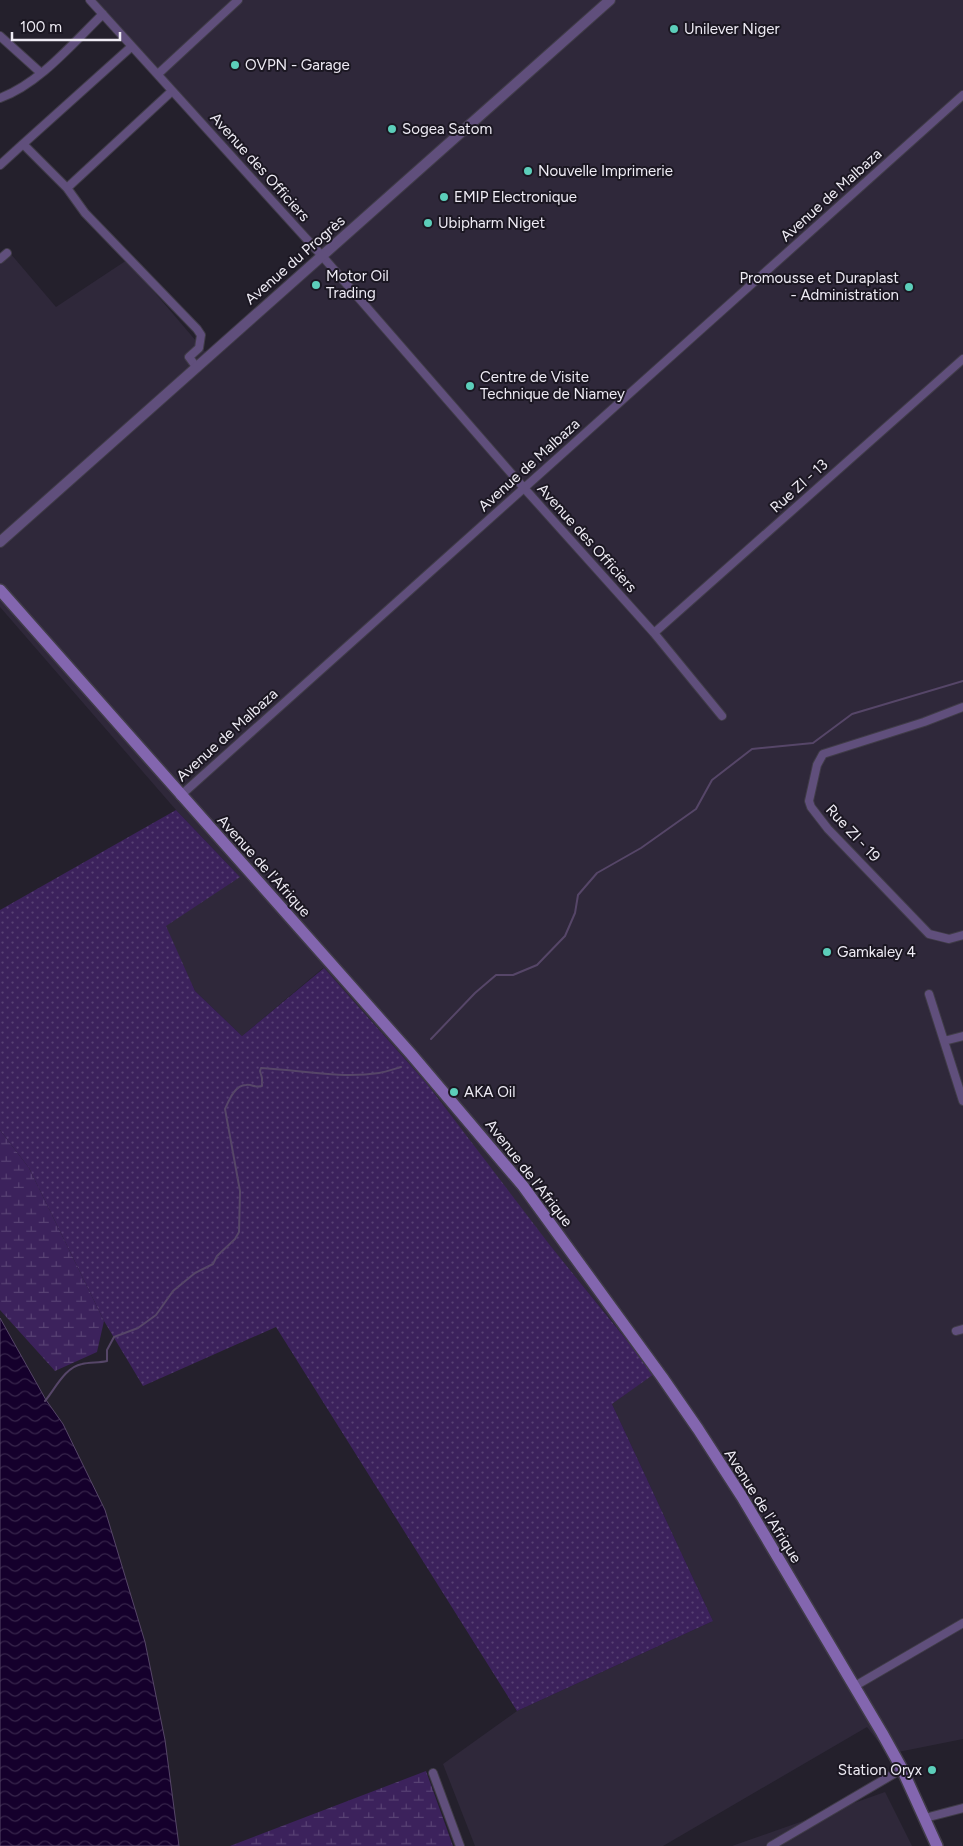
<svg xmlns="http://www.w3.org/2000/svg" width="963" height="1846" viewBox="0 0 963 1846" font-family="Figtree,sans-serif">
<defs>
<pattern id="grass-dots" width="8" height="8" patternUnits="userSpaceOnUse" patternTransform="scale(1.25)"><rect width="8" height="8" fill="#3c225c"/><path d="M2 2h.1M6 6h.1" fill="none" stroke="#584274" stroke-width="1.8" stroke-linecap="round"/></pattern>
<pattern id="wetland-marsh" width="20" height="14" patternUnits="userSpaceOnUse" patternTransform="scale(1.25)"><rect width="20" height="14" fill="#3c225c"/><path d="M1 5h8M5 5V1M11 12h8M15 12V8" fill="none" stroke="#584274"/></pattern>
<pattern id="water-waves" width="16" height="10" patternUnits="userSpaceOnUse" patternTransform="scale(1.25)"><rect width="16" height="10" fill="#15002c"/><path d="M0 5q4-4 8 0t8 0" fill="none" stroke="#37254b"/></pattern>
</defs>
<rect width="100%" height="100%" fill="#24202c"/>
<!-- built -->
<path fill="#2f283a" d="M96,0H963V1739L888,1754L867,1727L663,1846H475L443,1764L517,1711L713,1621L612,1404L654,1373L323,968L242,1036L195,991L165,926L239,876L176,810L0,607V262L10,253L56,307L127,260L208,355L325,254Z
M885,1792L912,1846H732Z"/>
<!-- grass -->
<path fill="url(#grass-dots)" d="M176,810L240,877L166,926L195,991L242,1036L324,968L427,1084L549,1244L654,1374L612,1404L713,1621L517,1711L276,1327L143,1386L104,1321L29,1168L0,1130V910Z"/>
<!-- wetland -->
<path fill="url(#wetland-marsh)" d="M0,1130L29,1168L104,1321L97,1352L55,1371L0,1310Z
M426,1771L453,1846H230Z"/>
<!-- water -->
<path fill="url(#water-waves)" stroke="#564668" d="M0,1318L46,1400L63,1424L105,1510L145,1642L165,1740L179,1846H0Z"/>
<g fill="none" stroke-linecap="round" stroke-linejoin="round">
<!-- stream -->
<path stroke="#564668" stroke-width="2" d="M431,1039L475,993L496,975H513L537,965L565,936L575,913L578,895L597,873L641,848L696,809L712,780L752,749L813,743L852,714L963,681
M45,1401C55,1389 65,1367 82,1364C90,1362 99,1363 107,1361V1350L114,1337L138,1328L156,1315L173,1291L195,1273L213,1264L217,1256L235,1239L239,1232L240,1191L225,1109C229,1100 235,1085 246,1085C252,1084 255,1088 262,1086V1078L260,1071L261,1068C300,1070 340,1079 379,1073C386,1072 394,1069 401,1067"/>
<defs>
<path id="minor" d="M90,0L323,257L524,488L654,633L722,716
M0,36L41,73
M131,47L23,144L67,188L85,213L197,329L201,335L199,348L189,357L197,368
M158,74L238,0
M0,98C39,84 73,43 103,14
M0,165L23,144
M67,188L172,91
M0,259L7,253
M654,633L963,359
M963,707L924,722L823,754L817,765L809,801L811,807L828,829L929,934L949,939L963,935
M180,796L963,95
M929,994L963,1101
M944,1041L963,1036
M956,1331L963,1329
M855,1686L963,1623
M433,1773L460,1846
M925,1818L963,1808
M771,1846L902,1769"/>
<path id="tertiary" d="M0,542L610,0"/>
<path id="secondary" d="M0,590L411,1054L523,1186L662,1377L698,1429L742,1497L882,1733L902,1769L937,1846"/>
</defs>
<!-- minor casing -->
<use href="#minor" stroke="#403c48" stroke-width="10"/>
<!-- tertiary casing -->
<use href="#tertiary" stroke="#403c48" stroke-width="12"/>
<!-- secondary casing -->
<use href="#secondary" stroke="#403c48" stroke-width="14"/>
<!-- minor -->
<use href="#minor" stroke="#604f7c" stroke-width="8"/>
<!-- tertiary -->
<use href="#tertiary" stroke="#604f7c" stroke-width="10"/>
<!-- secondary -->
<use href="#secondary" stroke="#8366af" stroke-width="11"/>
</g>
<!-- markers -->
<g fill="#5cceba" stroke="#1b1722" stroke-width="2">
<circle cx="674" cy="29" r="5"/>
<circle cx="235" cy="65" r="5"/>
<circle cx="392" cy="129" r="5"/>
<circle cx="528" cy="171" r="5"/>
<circle cx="444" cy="197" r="5"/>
<circle cx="428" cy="223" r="5"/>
<circle cx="316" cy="285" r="5"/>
<circle cx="909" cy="287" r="5"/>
<circle cx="470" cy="386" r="5"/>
<circle cx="827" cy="952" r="5"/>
<circle cx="454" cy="1092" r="5"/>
<circle cx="932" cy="1770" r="5"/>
</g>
<g text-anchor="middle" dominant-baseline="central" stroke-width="4" stroke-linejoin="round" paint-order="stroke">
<!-- poi labels -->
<g font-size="15" fill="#eeebf4" stroke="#1b1722" text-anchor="start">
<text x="684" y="29">Unilever Niger</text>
<text x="245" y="65">OVPN - Garage</text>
<text x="402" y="129">Sogea Satom</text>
<text x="538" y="171">Nouvelle Imprimerie</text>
<text x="454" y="197">EMIP Electronique</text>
<text x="438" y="223">Ubipharm Niget</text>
<text x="326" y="276">Motor Oil<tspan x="326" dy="17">Trading</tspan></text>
<text x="899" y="278" text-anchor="end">Promousse et Duraplast<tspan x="899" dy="17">- Administration</tspan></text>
<text x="480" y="377">Centre de Visite<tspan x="480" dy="17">Technique de Niamey</tspan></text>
<text x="837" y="952">Gamkaley 4</text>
<text x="464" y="1092">AKA Oil</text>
<text x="922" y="1770" text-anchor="end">Station Oryx</text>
</g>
<!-- street labels -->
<g font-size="15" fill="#eeebf4" stroke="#1b1722">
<text transform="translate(260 167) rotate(48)">Avenue des Officiers</text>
<text transform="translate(831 195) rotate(-42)">Avenue de Malbaza</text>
<text transform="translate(295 260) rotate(-41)">Avenue du Progrès</text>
<text transform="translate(529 465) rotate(-42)">Avenue de Malbaza</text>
<text transform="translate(799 486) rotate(-42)">Rue ZI - 13</text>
<text transform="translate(587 538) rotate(48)">Avenue des Officiers</text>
<text transform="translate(227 735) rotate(-42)">Avenue de Malbaza</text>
<text transform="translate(853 833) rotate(47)">Rue ZI - 19</text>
<text transform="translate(264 866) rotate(48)">Avenue de l'Afrique</text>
<text transform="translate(529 1173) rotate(52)">Avenue de l'Afrique</text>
<text transform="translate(763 1506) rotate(58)">Avenue de l'Afrique</text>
</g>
</g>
<!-- scale -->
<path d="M12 32v8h108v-8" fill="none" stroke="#eeebf4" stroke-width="2.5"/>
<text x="20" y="32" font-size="15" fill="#eeebf4" stroke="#1b1722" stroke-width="4" paint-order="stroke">100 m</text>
</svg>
